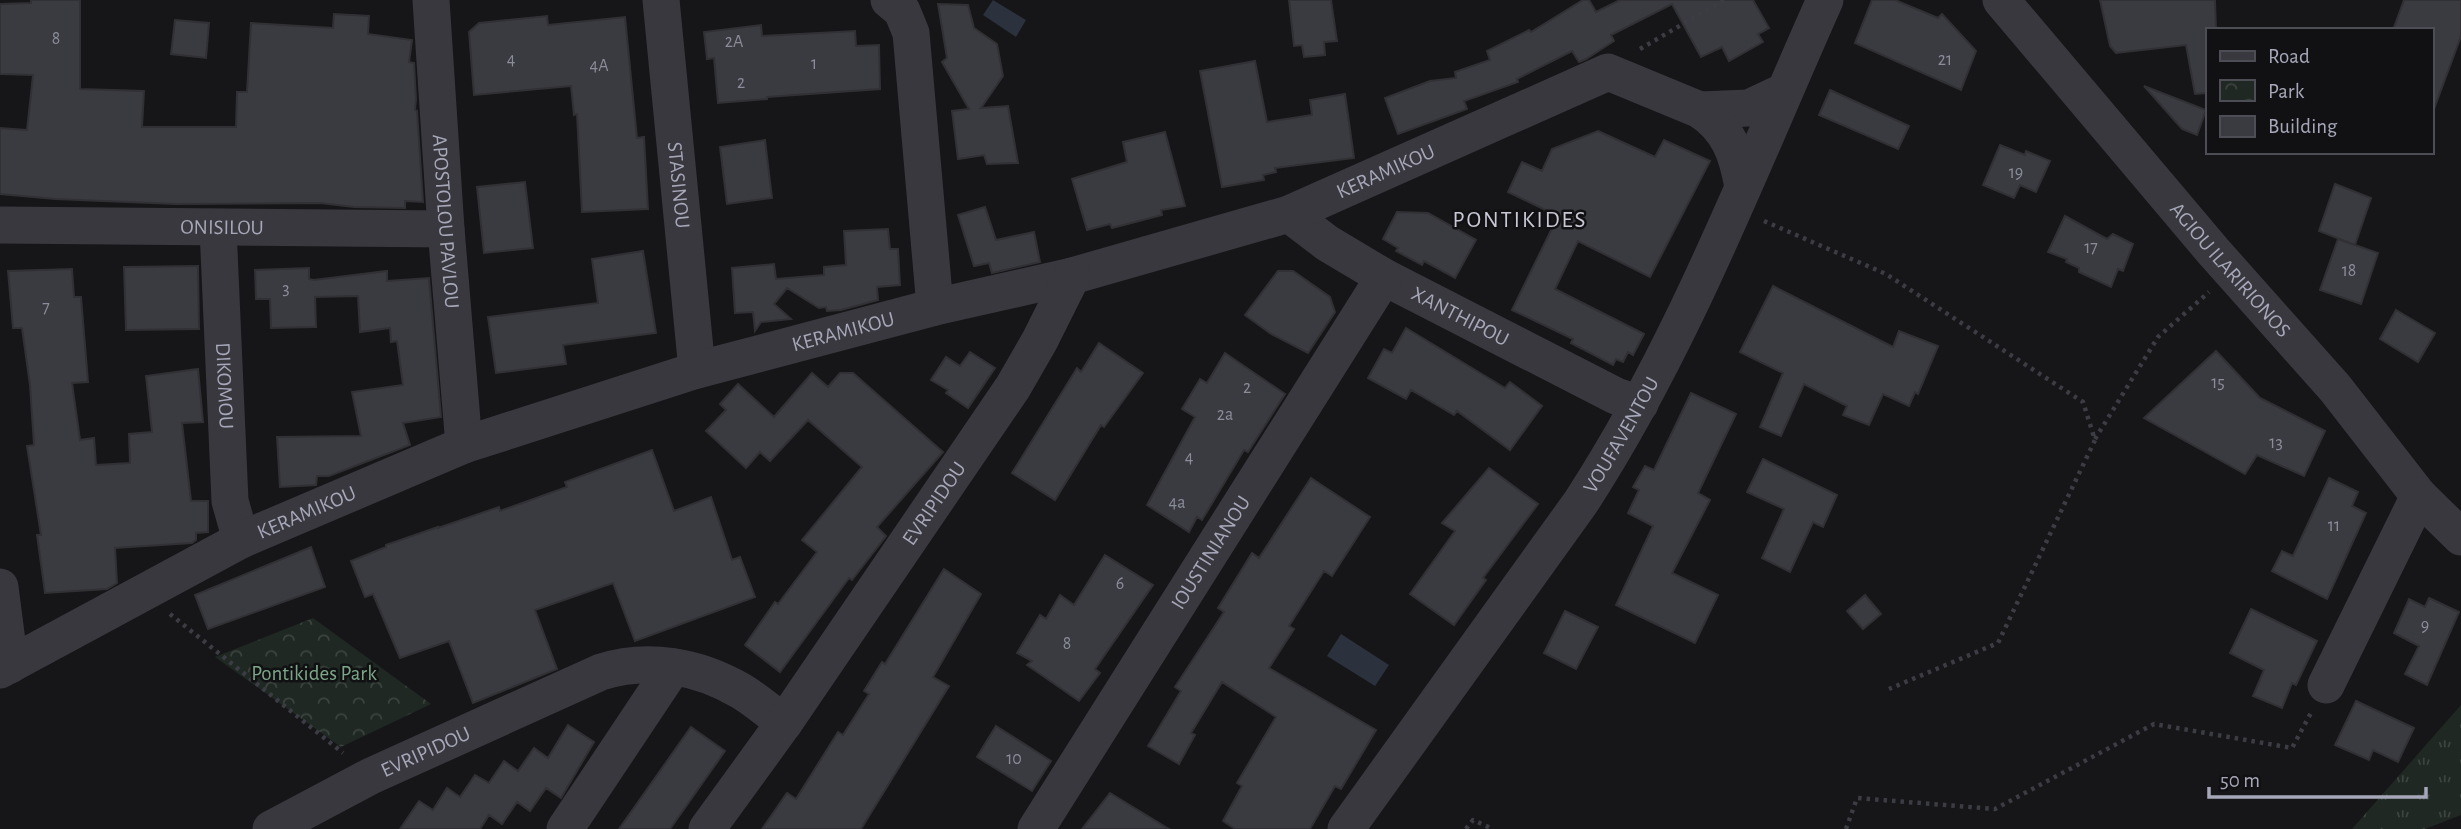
<svg xmlns="http://www.w3.org/2000/svg" width="2461" height="829" viewBox="0 0 2461 829" font-family="'Alegreya Sans',sans-serif">
<defs>
<pattern id="grass-tufts" width="24" height="20" patternUnits="userSpaceOnUse" patternTransform="scale(1.75)"><rect width="24" height="20" fill="#1f2822"/><path d="M3 7l-1-3M5 7V3M7 7l1-3M15 17l-1-3M17 17v-4M19 17l1-3" fill="none" stroke="#3d4440"/></pattern>
<pattern id="park-crowns" width="20" height="18" patternUnits="userSpaceOnUse" patternTransform="scale(1.75)"><rect width="20" height="18" fill="#1f2822"/><path d="M2 6a3 3 0 1 1 6 0M12 15a3 3 0 1 1 6 0" fill="none" stroke="#3d4440"/></pattern>
</defs>
<rect width="100%" height="100%" fill="#161618"/>
<!-- grass -->
<path fill="url(#grass-tufts)" d="M2461,705V815L2425,829H2352Z"/>
<!-- park -->
<path fill="url(#park-crowns)" d="M313,618L431,704L341,747L215,657Z"/>
<!-- water -->
<path fill="#2b313d" d="M993,0L1026,20L1016,37L983,15Z
M1341,634L1389,665L1375,686L1327,656Z"/>
<!-- building -->
<path fill="#3a3b40" stroke="#313034" stroke-width="2" d="M31,0H80V89L144,91L142,127H236L237,92H247L251,23L333,28L334,14L369,16L368,34L412,40L409,62L414,63L416,99L415,110L417,111L423,202L405,201V208L354,207L320,203L176,204L55,199L0,194V128L27,130L33,75L0,74V4L31,3Z
M1289,0H1331L1337,41L1324,42L1325,55L1304,57L1302,45L1294,46Z
M1583,0H1589L1596,12L1620,0H1753L1769,28L1758,34L1763,42L1729,61L1722,47L1701,57L1672,4L1611,35L1614,41L1586,59L1579,62L1572,51L1517,79L1518,82L1464,101L1467,109L1398,134L1385,98L1430,81L1456,78L1455,72L1490,60L1487,51L1529,30L1531,32Z
M1872,0H1895L1938,18L1942,14L1976,51L1961,90L1855,43Z
M2100,0H2215L2216,30H2207V93L2195,94L2186,45L2116,53L2110,46Z
M2404,0H2461V36L2434,109H2431V30H2393Z
M938,4L968,5L974,28L997,44L1003,76L981,108L1008,106L1018,163L987,164L984,155L958,159L952,111L969,109L942,62L947,58Z
M547,16L548,25L625,17L637,138L644,137L648,209L582,212L577,114L574,115L571,86L474,95L469,32L479,23Z
M175,20L209,23L206,58L171,54Z
M761,25L762,36L855,31L856,46L879,45L880,89L767,97V99L718,103L714,58L707,59L704,32Z
M1255,61L1267,122L1312,115L1310,100L1345,94L1354,158L1275,168L1276,172L1263,175L1264,180L1222,187L1200,71Z
M2144,86L2206,110L2197,135L2182,129Z
M1830,90L1909,126L1898,149L1819,115Z
M1598,131L1655,157L1664,140L1710,161L1650,277L1578,241L1555,289L1644,334L1633,355L1628,352L1623,362L1616,359L1613,365L1571,343L1573,339L1512,310L1558,216L1508,192L1522,162L1542,171L1552,149Z
M1165,132L1185,206L1161,210L1162,215L1112,228L1110,224L1087,230L1072,179L1127,162L1123,142Z
M765,140L772,198L727,204L720,147Z
M2000,145L2025,155L2026,151L2050,161L2036,192L2020,185L2014,198L1983,185Z
M525,182L533,248L484,253L477,187Z
M2335,184L2371,198L2355,245L2319,231Z
M985,207L996,240L1034,232L1040,262L992,273L989,263L974,266L958,215Z
M1397,212L1428,213L1476,240L1455,278L1424,261L1422,265L1396,251L1398,248L1383,239Z
M2065,216L2107,239L2113,234L2133,244L2123,271L2118,269L2111,287L2079,272V268L2066,262L2067,259L2048,252Z
M888,229L890,249H898L900,285L877,287L878,300L841,310L827,311L826,307L819,308L787,288L774,304L791,319L761,322L755,331L753,312L735,313L732,268L774,264L776,279L824,275V267L846,265L844,231Z
M2338,239L2378,253L2361,304L2320,290Z
M643,251L656,333L563,345L566,364L496,373L488,317L598,303L592,259Z
M198,266L199,329L126,330L124,267Z
M309,268V279L314,280L387,271V281L429,278L441,417L403,423L410,445L329,476H317L316,485L280,487L277,437L361,436L352,392L403,385L397,341L391,342L390,328L360,332L358,296L315,297L316,327L271,328L270,299H256L255,270Z
M72,269L74,297H81L88,382L72,383L80,440L94,438L96,465L130,463L129,434L152,432L146,376L198,369L203,422L182,423L191,501H208V532L196,533V540L192,543L115,548L117,583L107,589L45,593L37,535H41L27,446L34,445L30,385L22,328H13L8,271Z
M1278,271H1293L1330,297L1335,312L1308,353L1271,334L1245,315Z
M1773,286L1893,347L1899,331L1938,346L1918,394L1915,392L1909,406L1883,394L1869,425L1843,415L1847,406L1804,384L1781,436L1760,427L1783,373L1740,352Z
M2396,310L2435,333L2418,362L2380,339Z
M1406,328L1505,388L1510,382L1542,406L1510,450L1457,411L1454,415L1411,390L1406,399L1368,378L1384,349L1392,353Z
M1099,343L1143,373L1104,427L1101,425L1055,500L1012,473L1077,368L1081,372Z
M2216,351L2260,398L2325,431L2304,476L2257,455L2245,474L2144,418Z
M970,352L995,368L968,408L946,393L948,390L931,380L946,357L960,366Z
M1225,353L1285,394L1248,452L1244,450L1202,520L1197,517L1189,532L1147,505L1195,417L1182,409L1200,379L1207,383Z
M812,373L828,387L840,373H853L943,452L877,527L886,536L852,580L849,578L780,672L745,645L775,602L778,604L817,552L802,540L862,467L808,420L770,461L760,452L746,468L706,431L726,410L720,404L738,384L774,417Z
M1691,393L1736,414L1698,493L1710,500L1672,573L1718,595L1695,643L1616,605L1653,526L1628,513L1639,490L1633,487L1645,466L1654,470Z
M652,450L674,511L711,497L732,560L740,557L755,597L635,641L613,583L535,610L557,669L473,703L449,641L400,658L373,594L365,597L351,561L386,547V545L438,527V528L499,507L500,511L567,487L565,482Z
M1763,459L1837,495L1823,527L1813,522L1790,572L1762,558L1784,509L1747,492Z
M1489,468L1538,504L1483,578L1486,580L1454,625L1410,594L1455,531L1442,523Z
M1311,478L1370,517L1332,576L1324,571L1289,626L1294,629L1269,668L1376,730L1341,789L1335,786L1310,829H1235L1223,821L1242,786L1237,783L1276,717L1222,682L1191,733L1195,735L1179,764L1148,746L1181,691L1175,687L1224,612L1218,608L1252,553L1259,558Z
M2329,478L2358,492L2352,506L2366,513L2327,599L2272,571L2282,551L2293,556Z
M311,547L325,587L208,629L195,595Z
M1105,555L1153,585L1095,669L1100,673L1079,701L1027,665L1032,661L1017,653L1040,615L1046,619L1060,595L1074,605Z
M944,569L981,594L933,677L949,686L861,829H762L787,793L796,799L838,732L843,735L869,694L864,691L882,662L885,664Z
M1865,595L1881,614L1863,629L1847,611Z
M2429,598L2459,612L2427,685L2405,674L2419,646L2394,633L2409,599L2425,607Z
M2251,609L2317,641L2296,685L2292,683L2282,708L2253,696L2264,670L2230,653Z
M1565,611L1598,627L1576,669L1544,653Z
M2356,701L2414,728L2398,762L2373,750L2369,760L2335,745Z
M568,725L594,742L561,798L546,788L530,811L517,802L502,824L489,815L480,829H400L419,801L433,810L447,788L460,797L475,775L489,783L504,761L518,771L534,748L548,758Z
M996,726L1051,761L1032,791L977,757Z
M691,727L725,751L670,829H619Z
M1110,793L1169,829H1082Z"/>
<g fill="none" stroke-linecap="round" stroke-linejoin="round">
<!-- path -->
<path stroke="#3c3d44" stroke-width="4.5" stroke-dasharray="3.5 5" stroke-linecap="butt" d="M1640,49L1724,0
M1764,221L1886,274L2083,402L2095,440L1998,643L1889,689
M2095,439L2158,337L2209,292
M170,614L343,753
M1466,829L1473,820L1493,829
M1846,829L1857,798L1995,809L2154,724L2292,748L2312,711"/>
<!-- minor -->
<g stroke="#39383f" stroke-width="37">
<path id="s1" d="M431,0L446,229L464,445"/>
<path id="s2" d="M661,0L697,370"/>
<path d="M889,0L902,11L911,33L935,307"/>
<path id="s3" d="M2001,0L2213,251L2335,388L2419,496L2461,537"/>
<path d="M1700,110L1749,108L1785,91"/>
<path id="s4" d="M1289,214L1327,243L1384,277L1616,396L1640,404"/>
<path id="s5" d="M0,225L446,229"/>
<path id="s6" d="M218,228L230,501L241,540"/>
<path d="M0,587L10,665"/>
<path id="s7" d="M0,670L241,540L464,445L697,370L935,307L1072,276L1289,214L1608,72L1700,110C1729,129 1737,154 1743,187"/>
<path d="M2326,685L2419,496"/>
<path id="s8" d="M271,829L371,776L601,672C648,657 698,666 741,691C756,700 770,712 784,723"/>
<path d="M565,829L673,667"/>
<path id="s9" d="M707,829L784,723L1013,387L1040,340L1072,276"/>
<path id="s10" d="M1036,829L1384,277"/>
<path id="s11" d="M1346,829L1581,502C1683,345 1749,170 1825,0"/>
</g>
</g>
<g text-anchor="middle" dominant-baseline="central" stroke-width="5" stroke-linejoin="round" paint-order="stroke">
<!-- number labels -->
<g font-size="18" fill="#8b8d9b">
<text x="56" y="39">8</text>
<text x="734" y="42">2A</text>
<text x="511" y="60">4</text>
<text x="1945" y="60">21</text>
<text x="814" y="64">1</text>
<text x="599" y="66">4A</text>
<text x="741" y="83">2</text>
<text x="2016" y="173">19</text>
<text x="2091" y="248">17</text>
<text x="2349" y="271">18</text>
<text x="286" y="289">3</text>
<text x="46" y="308">7</text>
<text x="2218" y="383">15</text>
<text x="1247" y="388">2</text>
<text x="1225" y="415">2a</text>
<text x="2276" y="443">13</text>
<text x="1189" y="458">4</text>
<text x="1177" y="503">4a</text>
<text x="2334" y="526">11</text>
<text x="1120" y="584">6</text>
<text x="2425" y="626">9</text>
<text x="1067" y="644">8</text>
<text x="1014" y="759">10</text>
</g>
<!-- street labels -->
<g font-size="21" fill="#a6a8b9" stroke="#111113">
<text stroke="none"><textPath href="#s7" startOffset="1479">KERAMIKOU</textPath></text>
<text stroke="none"><textPath href="#s2" startOffset="186">STASINOU</textPath></text>
<text stroke="none"><textPath href="#s1" startOffset="222">APOSTOLOU PAVLOU</textPath></text>
<text stroke="none"><textPath href="#s5" startOffset="222">ONISILOU</textPath></text>
<text stroke="none"><textPath href="#s3" startOffset="354">AGIOU ILARIRIONOS</textPath></text>
<text stroke="none"><textPath href="#s4" startOffset="200">XANTHIPOU</textPath></text>
<text stroke="none"><textPath href="#s7" startOffset="912">KERAMIKOU</textPath></text>
<text stroke="none"><textPath href="#s6" startOffset="158">DIKOMOU</textPath></text>
<text stroke="none"><textPath href="#s11" startOffset="481">VOUFAVENTOU</textPath></text>
<text stroke="none"><textPath href="#s9" startOffset="397">EVRIPIDOU</textPath></text>
<text stroke="none"><textPath href="#s7" startOffset="345">KERAMIKOU</textPath></text>
<text stroke="none"><textPath href="#s10" startOffset="327">IOUSTINIANOU</textPath></text>
<text stroke="none"><textPath href="#s8" startOffset="173">EVRIPIDOU</textPath></text>
</g>
<!-- park labels -->
<g font-size="21" fill="#7ca688" stroke="#111113">
<text x="314" y="673">Pontikides Park</text>
</g>
<!-- neighbourhood labels -->
<g font-size="23" letter-spacing="2" fill="#c8c8d5" stroke="#111113">
<text x="1520" y="220">PONTIKIDES</text>
</g>
</g>
<!-- legend -->
<rect x="2206" y="28" width="228" height="126" fill="#111113" stroke="#4d4d55" stroke-width="2"/>
<rect x="2220" y="51" width="35" height="10" fill="#39383f" stroke="#4d4d55" stroke-width="2"/>
<text x="2268" y="63" font-size="21" fill="#a6a8b9">Road</text>
<rect x="2220" y="80" width="35" height="21" fill="url(#park-crowns)" stroke="#4d4d55" stroke-width="2"/>
<text x="2268" y="98" font-size="21" fill="#a6a8b9">Park</text>
<rect x="2220" y="116" width="35" height="21" fill="#3a3b40" stroke="#4d4d55" stroke-width="2"/>
<text x="2268" y="133" font-size="21" fill="#a6a8b9">Building</text>
<!-- scale -->
<path d="M2209 787v10h217v-10" fill="none" stroke="#a6a8b9" stroke-width="3.5"/>
<text x="2220" y="787" font-size="21" fill="#a6a8b9" stroke="#111113" stroke-width="5" paint-order="stroke">50 m</text>
</svg>
